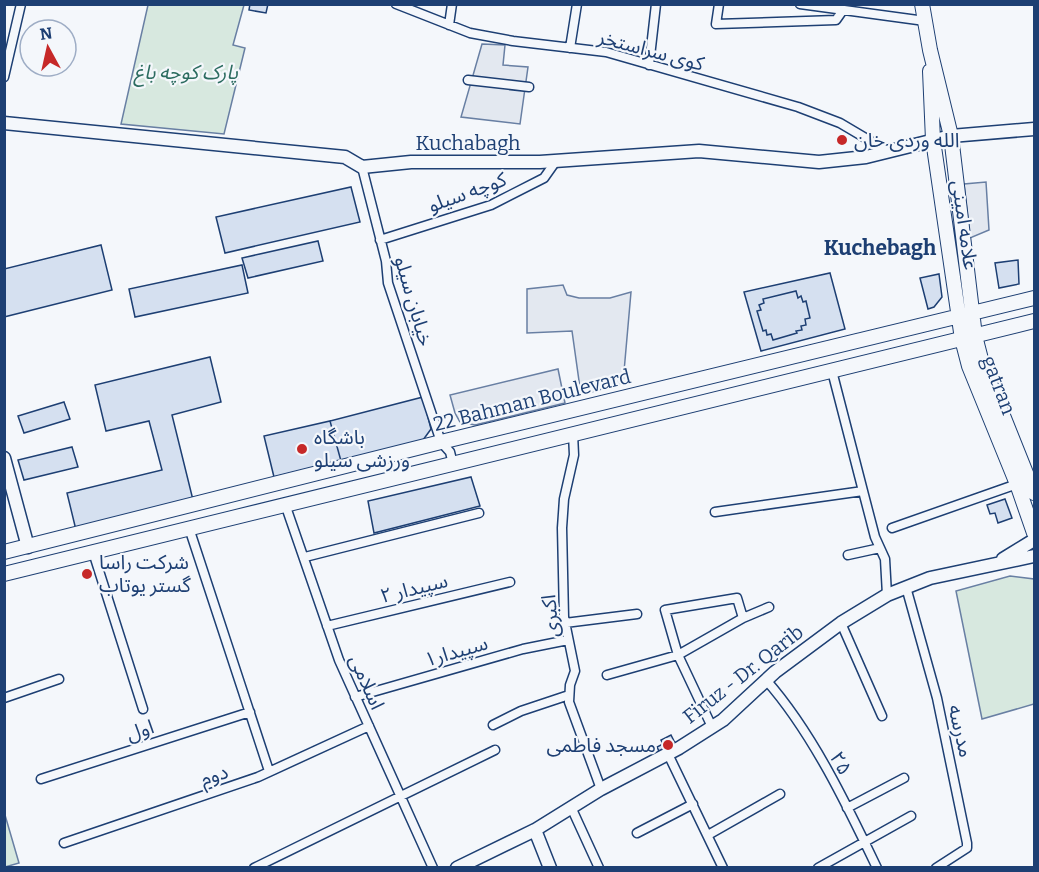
<svg xmlns="http://www.w3.org/2000/svg" width="1039" height="872" viewBox="0 0 1039 872" font-family="Bitter,'Noto Sans Arabic',serif">
<rect width="100%" height="100%" fill="#f4f7fb"/>
<!-- green -->
<path fill="#d7e8df" stroke="#687fa3" stroke-width="1.5" d="M148,5H244L233,45L245,48L224,134L121,124Z
M1010,576L1034,579V704L982,719L956,591Z
M5,815L19,863L5,867H4Z"/>
<!-- parking -->
<path fill="#e3e8f0" stroke="#687fa3" stroke-width="1.5" d="M482,44L505,45L503,65L528,67L520,124L461,117Z
M986,182L989,230L970,238L964,184Z
M563,285L567,295L579,298H610L631,292L623,383L581,395L572,331L527,333V289Z
M558,369L565,403L475,425L460,422L455,413L450,395Z"/>
<!-- building -->
<path fill="#d5e0f0" stroke="#1d3f73" stroke-width="1.5" d="M250,4H268L266,13L249,10Z
M351,187L360,222L225,253L216,217Z
M318,241L323,261L248,278L242,258Z
M101,245L112,290L4,317V269Z
M1018,260L1019,284L999,288L995,263Z
M242,265L248,293L135,317L129,289Z
M830,273L845,329L761,351L744,292Z
M939,274L942,297L934,307L928,309L920,278Z
M796,291L798,298L801,296L803,302L806,301L810,318L805,319L806,325L801,326L802,330L796,331L797,333L773,340L771,334L767,335L766,330L763,331L757,311L761,310L759,305L764,303L763,299Z
M210,357L221,402L172,415L193,500L76,530L67,493L162,470L149,421L106,431L95,385Z
M423,397L431,429L423,440L341,461L330,421Z
M64,402L70,419L24,433L18,416Z
M330,421L341,461L274,477L264,436Z
M72,447L78,467L24,480L18,460Z
M471,477L480,506L374,533L368,501Z
M1005,499L1012,518L998,523L995,513L990,514L987,505Z
M671,735L677,747L661,755L657,747L663,744L661,740Z"/>
<g fill="none" stroke-linecap="round" stroke-linejoin="round">
<defs>
<path id="street" d="M396,4L470,33L513,41L606,52L798,107L840,123L889,152
M719,4L716,24L836,20L843,10
M800,4L925,21
M449,25L452,4
M570,48L577,4
M649,65L656,4
M4,77L21,4
M468,80L529,87
M362,167L386,261L388,283L441,442L450,452L453,464
M380,240L491,205L544,178L556,161
M832,371L863,491
M573,434L574,455L564,499L562,528L564,617L575,671L570,685L569,702L601,789
M285,504L339,660L433,868
M715,512L863,491L875,537L885,559L887,595
M189,528L269,771
M892,528L1017,484
M93,552L143,709
M848,555L880,548
M305,557L479,513
M906,587L937,698L967,843V848L936,868
M565,623L637,614
M841,623L882,716
M327,626L510,582
M607,675L678,655L743,618L769,607
M766,680C812,732 847,805 877,868
M355,697L523,649L568,640
M4,698L59,679
M493,725L521,711L569,695
M712,727L678,655L665,610L737,598L743,618
M668,754L723,868
M41,779L250,712
M571,807L599,868
M847,808L904,778
M637,833L693,804
M708,835L780,794
M64,843L258,777L369,726
M254,868L495,750
M818,868L911,816"/>
<path id="secondary" d="M4,123L345,157L362,167L411,162H540L699,151L819,162L866,157L951,136L1034,129
M4,458L28,547
M1003,559L1034,540
M535,830L550,868
M457,868L535,830L601,789L679,748L723,720L775,672L841,623L887,595L930,578L1034,556"/>
<path id="primary" d="M922,4L930,50L951,136L975,336L982,363L1034,493
M930,71L933,140L962,339L969,366L1017,484L1034,533
M4,552L441,442L1034,298
M4,574L1034,321"/>
</defs>
<!-- street casing -->
<use href="#street" stroke="#1d3f73" stroke-width="11"/>
<!-- secondary casing -->
<use href="#secondary" stroke="#1d3f73" stroke-width="15"/>
<!-- primary casing -->
<use href="#primary" stroke="#1d3f73" stroke-width="16"/>
<!-- street -->
<use href="#street" stroke="#f4f7fb" stroke-width="8"/>
<!-- secondary -->
<use href="#secondary" stroke="#f4f7fb" stroke-width="12"/>
<!-- primary -->
<use href="#primary" stroke="#f4f7fb" stroke-width="14"/>
</g>
<!-- markers -->
<g fill="#c62828" stroke="#f4f7fb" stroke-width="2">
<circle cx="842" cy="140" r="6"/>
<circle cx="302" cy="449" r="6"/>
<circle cx="87" cy="574" r="6"/>
<circle cx="668" cy="745" r="6"/>
</g>
<g text-anchor="middle" dominant-baseline="central" stroke-width="4.5" stroke-linejoin="round" paint-order="stroke">
<!-- street labels -->
<g font-size="20" fill="#1d3f73" stroke="#f4f7fb">
<text transform="translate(651 50) rotate(15)">کوی سراستخر</text>
<text x="468" y="143">Kuchabagh</text>
<text transform="translate(467 192) rotate(-20)">کوچه سیلو</text>
<text transform="translate(965 225) rotate(82)">علامه امینی</text>
<text transform="translate(414 301) rotate(74)">خیابان سیلو</text>
<text transform="translate(999 385) rotate(69)">gatran</text>
<text transform="translate(532 400) rotate(-14)">22 Bahman Boulevard</text>
<text transform="translate(414 588) rotate(-14)">سپیدار ۲</text>
<text transform="translate(550 616) rotate(-95)">اکبری</text>
<text transform="translate(456 651) rotate(-16)">سپیدار۱</text>
<text transform="translate(743 674) rotate(-38)">Firuz - Dr. Qarib</text>
<text transform="translate(367 682) rotate(66)">اسلامی</text>
<text transform="translate(140 730) rotate(-18)">اول</text>
<text transform="translate(961 731) rotate(77)">مدرسه</text>
<text transform="translate(841 763) rotate(60)">۲۵</text>
<text transform="translate(214 775) rotate(-19)">دوم</text>
</g>
<!-- park labels -->
<g font-size="20" font-style="italic" fill="#2c6c60" stroke="#f4f7fb">
<text x="186" y="72">پارک کوچه باغ</text>
</g>
<!-- poi labels -->
<g font-size="20" fill="#1d3f73" stroke="#f4f7fb" text-anchor="start">
<text x="854" y="140">الله وردی خان</text>
<text x="314" y="437">باشگاه<tspan x="314" dy="23">ورزشی سیلو</tspan></text>
<text x="99" y="562">شرکت راسا<tspan x="99" dy="23">گستر یوتاب</tspan></text>
<text x="656" y="745" text-anchor="end">مسجد فاطمی</text>
</g>
<!-- neighbourhood labels -->
<g font-size="21" font-weight="bold" fill="#1d3f73" stroke="#f4f7fb">
<text x="880" y="248">Kuchebagh</text>
</g>
</g>
<!-- border -->
<rect width="1039" height="872" fill="none" stroke="#1d3f73" stroke-width="12"/>
<!-- north arrow -->
<g transform="translate(48 48) rotate(352)"><circle r="28" fill="#f4f7fb" stroke="#9eadc5" stroke-width="1.5"/>
<path d="M0-4.5L10 22L0 15L-10 22Z" fill="#c62828"/>
<text y="-9" font-size="16" font-weight="bold" text-anchor="middle" fill="#1d3f73">N</text>
</g>
</svg>
